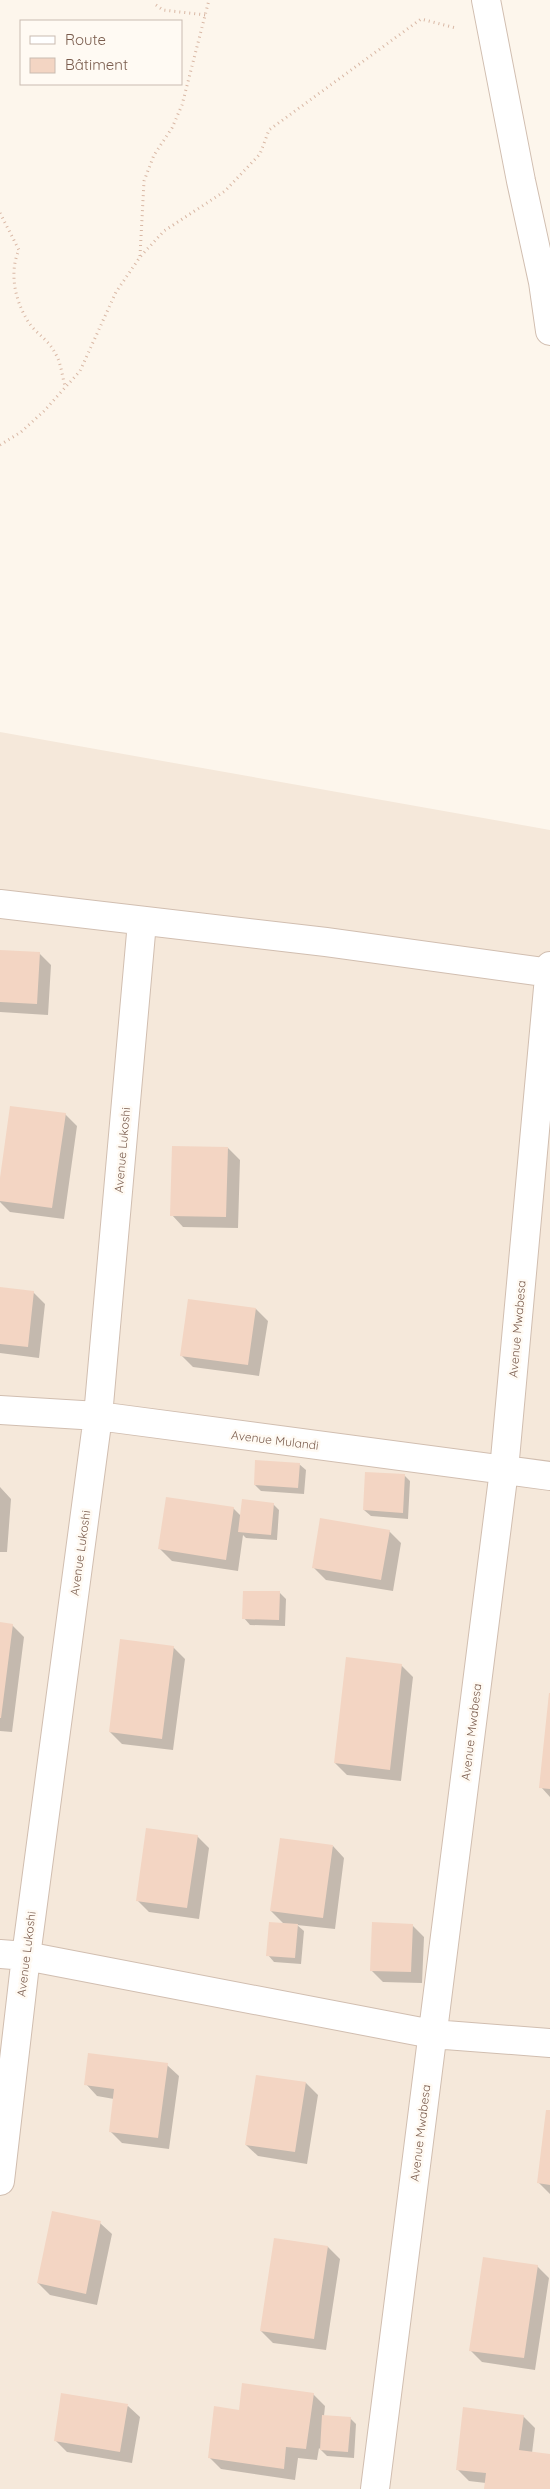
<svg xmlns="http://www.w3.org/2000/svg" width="550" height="2489" viewBox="0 0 550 2489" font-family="Quicksand,sans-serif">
<rect width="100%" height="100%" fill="#fdf6ec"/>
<!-- residential -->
<path fill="#f5e8da" d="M0,732L550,830V2489H0Z"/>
<!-- shadow -->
<path fill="#0003" d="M0,951L39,953L51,965L48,1015L0,1012Z
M65,1114L77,1126L64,1219L10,1212L0,1202V1187Z
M228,1148L240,1160L238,1228L183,1227L172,1215Z
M0,1288L33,1292L45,1304L39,1358L0,1353Z
M189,1300L256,1309L268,1321L259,1376L193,1367L181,1355Z
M299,1464L306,1470L304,1494L261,1491L255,1485Z
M404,1475L410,1481L408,1519L371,1516L364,1510Z
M0,1487L11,1499L7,1552H0Z
M273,1504L279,1510L277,1540L246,1538L243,1535L238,1571L172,1561L160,1549L233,1508L241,1516Z
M389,1531L401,1543L393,1591L326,1580L314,1568Z
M279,1592L286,1599L285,1626L250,1625L244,1618Z
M0,1623L12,1625L24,1637L12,1732L0,1731Z
M173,1647L185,1659L173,1750L122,1744L110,1732Z
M401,1665L413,1677L401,1781L347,1775L335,1763Z
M550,1695V1797L541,1787Z
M197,1836L209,1848L199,1919L149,1912L137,1900Z
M333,1846L344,1858L335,1929L297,1925L304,1931L301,1964L274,1962L268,1955L284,1924L271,1911Z
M412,1925L424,1937L422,1983L383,1982L371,1970Z
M167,2065L179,2076L169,2149L122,2143L110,2131L114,2099L97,2096L86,2084Z
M257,2076L306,2083L318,2095L307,2164L258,2156L246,2145Z
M550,2112V2194L538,2182Z
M100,2223L112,2234L97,2305L50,2295L38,2283Z
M275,2239L328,2247L340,2259L326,2350L273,2343L261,2331Z
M537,2266L549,2278L535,2370L482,2362L471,2351Z
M313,2394L325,2406L324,2416L350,2418L356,2424L354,2458L327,2456L319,2448L317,2460L298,2458L295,2480L221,2469L209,2457L240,2411Z
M128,2406L140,2417L132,2463L67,2452L55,2440Z
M523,2416L535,2428L532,2453L550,2455V2489H485L486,2483L469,2481L457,2469Z"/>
<!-- building -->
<path fill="#f3d5c3" d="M0,950L40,952L37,1004L0,1002Z
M10,1106L66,1113L52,1208L0,1201V1178Z
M172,1146L228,1147L226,1217L170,1216Z
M0,1287L34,1291L28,1347L0,1344Z
M188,1299L256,1308L248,1365L180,1356Z
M255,1460L300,1463L298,1488L254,1485Z
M365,1472L405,1474L403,1513L363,1510Z
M166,1497L234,1507L226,1560L158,1549Z
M242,1499L274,1503L271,1535L238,1532Z
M320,1518L390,1530L381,1580L312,1568Z
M243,1591H280L279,1620L242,1619Z
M0,1622L13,1624L1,1718H0Z
M120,1639L174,1646L162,1739L109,1732Z
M346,1657L402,1664L390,1770L334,1763Z
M549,1693H550V1789L539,1788Z
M146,1828L198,1835L187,1908L136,1901Z
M280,1838L333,1845L323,1918L270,1911Z
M269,1922L298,1924L295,1958L266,1956Z
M372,1922L413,1924L411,1972L370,1971Z
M88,2053L168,2063L158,2138L109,2132L114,2089L84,2085Z
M256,2075L306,2082L295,2152L245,2145Z
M546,2110H550V2185L537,2183Z
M52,2211L101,2221L86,2294L37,2283Z
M274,2238L328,2246L314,2339L260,2331Z
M483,2257L538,2265L524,2358L469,2351Z
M242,2383L314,2393L306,2449L286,2447L284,2469L208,2458L214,2406L239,2410Z
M61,2393L128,2404L120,2452L54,2441Z
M463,2407L524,2415L519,2450L550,2454V2489H484L486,2473L456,2470Z
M322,2415L351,2417L348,2452L320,2450Z"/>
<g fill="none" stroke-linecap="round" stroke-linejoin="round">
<defs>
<path id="street" d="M486,0L521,181L543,282L550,331
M0,904L326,942L550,973
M0,1410L98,1416L550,1476
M0,1954L26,1956L432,2034L550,2043
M0,2181L26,1956L98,1416L142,922
M375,2489L504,1470L550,966"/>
</defs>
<!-- street casing -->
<use href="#street" stroke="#d1beb0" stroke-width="30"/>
<!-- path -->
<path stroke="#d9b8a5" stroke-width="3" stroke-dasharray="1 4" stroke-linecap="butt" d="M156,5L163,10L206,15
M0,213L19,250C8,274 16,306 32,327C40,336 50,342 55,353C61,362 62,376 65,386
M140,256L144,181L154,155L172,128L182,105L209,0
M0,445L21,432L44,411L80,371L116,292L140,257L164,231L225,191L260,154L269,130L421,19L456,28"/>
<!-- street -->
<use href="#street" stroke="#fff" stroke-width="28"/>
</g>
<g text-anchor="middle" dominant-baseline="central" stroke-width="5" stroke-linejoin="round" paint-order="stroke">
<!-- street labels -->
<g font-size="12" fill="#7a5c4d" stroke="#fffaf3">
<text transform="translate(122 1150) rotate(-85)">Avenue Lukoshi</text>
<text transform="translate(517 1329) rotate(-85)">Avenue Mwabesa</text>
<text transform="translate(275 1440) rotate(7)">Avenue Mulandi</text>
<text transform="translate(80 1553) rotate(-82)">Avenue Lukoshi</text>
<text transform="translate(471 1732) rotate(-83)">Avenue Mwabesa</text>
<text transform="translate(26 1954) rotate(-83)">Avenue Lukoshi</text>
<text transform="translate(420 2133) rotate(-83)">Avenue Mwabesa</text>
</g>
</g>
<!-- legend -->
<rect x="20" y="20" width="162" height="65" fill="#fffaf3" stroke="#cabbb1"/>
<rect x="30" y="36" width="25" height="8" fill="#ffffff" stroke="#cabbb1"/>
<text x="65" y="45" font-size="15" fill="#7a5c4d">Route</text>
<rect x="30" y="58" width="25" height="15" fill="#f3d5c3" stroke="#cabbb1"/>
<text x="65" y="70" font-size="15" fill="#7a5c4d">Bâtiment</text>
</svg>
